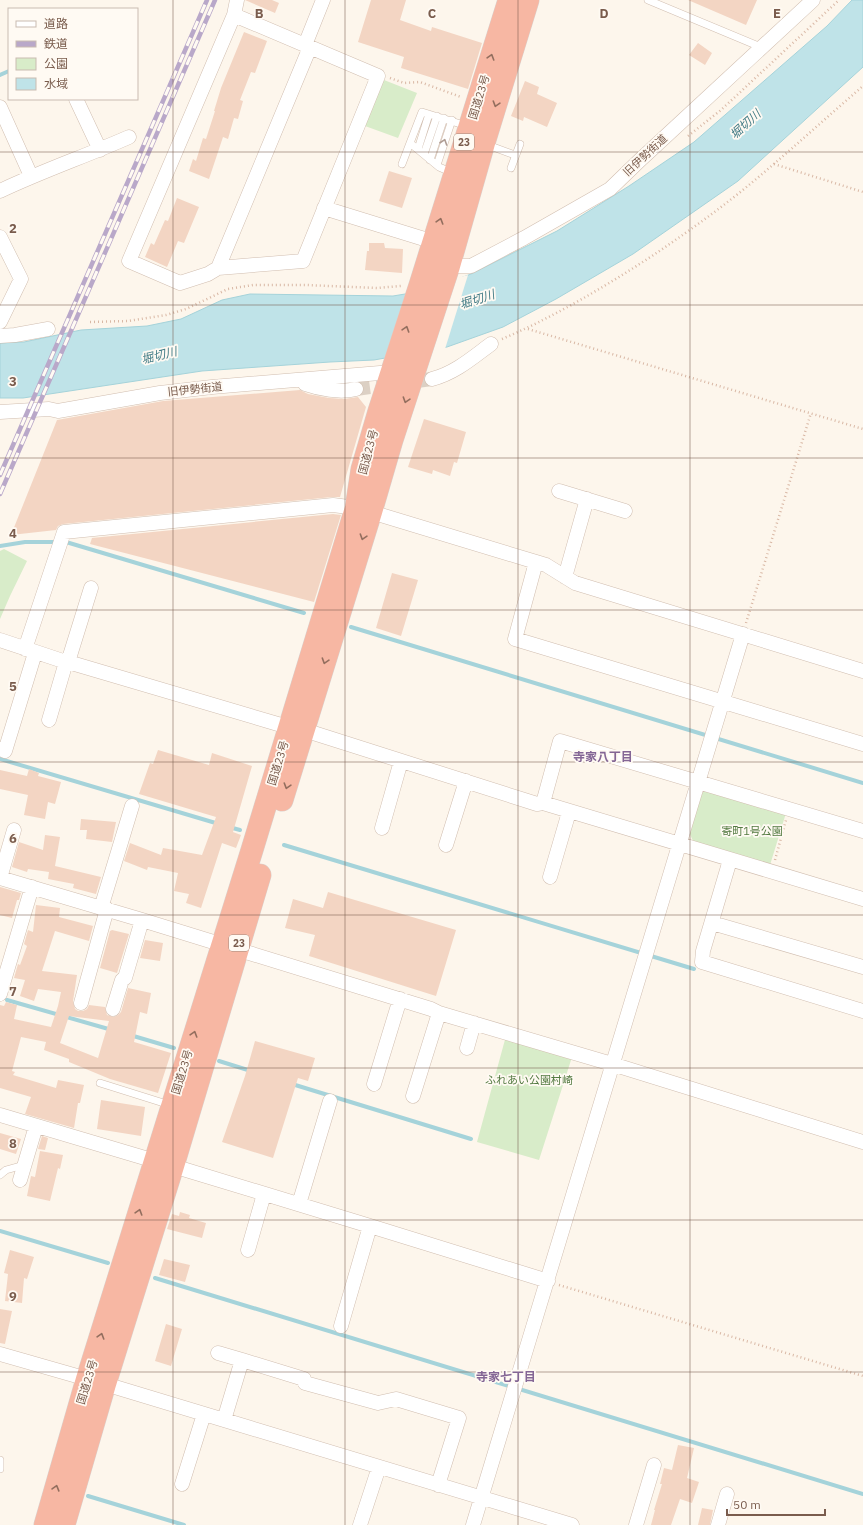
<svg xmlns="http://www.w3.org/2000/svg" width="863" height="1525" viewBox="0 0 863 1525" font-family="'IBM Plex Sans','Noto Sans JP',sans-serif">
<rect width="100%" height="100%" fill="#fdf6ec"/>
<!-- green -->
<path fill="#d8ecc9" d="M384,80L417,93L398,138L365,126Z
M4,549L27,561L10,596L0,619V551Z
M708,789L786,813L770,865L693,841L689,832L700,794Z
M506,1036L572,1057L539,1160L477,1142Z"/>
<!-- water -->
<path fill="#bfe3e8" stroke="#a5d3da" d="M852,0H863V67L738,181L633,254L556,299L503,327L447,347L374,360L330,362L202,371L23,398H0V343L24,342L81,330L147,326L181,319L222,300L250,294L393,296L429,290L471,274L557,231L629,186L694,142L827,26Z"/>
<!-- pier -->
<path fill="#fdf6ec" d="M468,275L445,349L387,360L449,280Z"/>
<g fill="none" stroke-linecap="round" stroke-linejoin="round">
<!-- stream -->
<path stroke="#a5d3da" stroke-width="4" d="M0,75L9,71
M0,546L25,542H66L304,613
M351,627L863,783
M0,759L219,824
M229,827L240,830
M284,845L694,969
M7,1000L112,1030
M130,1035L174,1048
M219,1061L251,1071
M292,1084L471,1139
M0,1231L108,1263
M155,1278L863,1494
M88,1496L184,1525"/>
</g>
<!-- building -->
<path fill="#f3d5c3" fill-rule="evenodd" d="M245,0H272L279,3L275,13Z
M371,0H406L400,20L431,31L432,27L482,43L468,89L401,68L404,57L358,42Z
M688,0H757L746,25Z
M244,32L267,41L255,73L251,72L240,100L243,101L238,119L234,118L228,139L223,137L209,179L189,171L193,159L196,161L203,138L206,139L215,111H214L221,88Z
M698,43L712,53L705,65L689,55Z
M525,81L539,87L537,94L557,103L547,127L524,117L523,121L511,116Z
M389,171L412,178L402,208L379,201Z
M177,198L199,207L184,243L178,241L167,267L145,257L151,243L154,245L165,220L168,221Z
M369,243H384L385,248L403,249L402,273L365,270L367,251H369Z
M300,390L308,394L329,398L344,399L358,397L366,407L340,497H332L63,524L58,526L56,530L11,535L57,420L163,401Z
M424,419L466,432L457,463L454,462L450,476L433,470L432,474L408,467Z
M333,514L341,515L314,602L90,544L92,538Z
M392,573L418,580L401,636L376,628Z
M158,750L209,765L212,753L252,766L233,832L241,835L236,848L222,843L201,908L186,903L189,894L174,891L178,873L148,867L147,870L124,861L130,843L161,855L163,848L202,855L216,817L139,794L150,763L153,764Z
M29,769L39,773L38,776L61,782L55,804L48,802L45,819L24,815L28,795L0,789V770L27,776Z
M81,819L116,822L112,842L86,839L87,830H80Z
M45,835L60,837L55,866L101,877L96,894L73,888L74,884L48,879L49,872L28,869L27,872L12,867L19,842L43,850Z
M0,887L21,893L19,900H17L12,918L0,915Z
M328,892L456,930L436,996L309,956L315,935L285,928L293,899L323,908Z
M36,905L60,908L59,917L93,926L89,941L55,931L42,971L77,975L73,1001L75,1009L78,1011H83L87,1009L89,1005L105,1007L107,1015L114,1017L118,1015L121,1012L128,988L151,993L147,1014L140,1012L134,1042L171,1053L158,1093L110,1079L69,1062V1059L44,1050L46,1042L21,1037L12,1071L15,1072L13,1075L56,1088L58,1080L84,1085L80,1103H78L74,1128L25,1114L31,1097L0,1088V1005L4,1006L6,1002L17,1005L14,1019L51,1027L58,1006L61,992L38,989L34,1001L20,996L25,980L14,978L18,964L20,965L27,946L24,944L28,930L33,932ZM69,1016L109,1021L98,1058L60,1043Z
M112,930L129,934L117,973L100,968L110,931Z
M145,940L163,943L160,961L140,958Z
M255,1041L315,1058L308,1081L298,1078L273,1158L222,1142L245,1076Z
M101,1100L145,1107L141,1136L97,1129Z
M0,1133L21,1139L16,1154L0,1149Z
M42,1136L48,1138L45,1150L38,1149Z
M40,1151L63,1155L60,1169L58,1168L50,1201L27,1196L31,1176L35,1177Z
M180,1212L190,1215L189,1218L206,1223L202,1238L167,1229L172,1214L179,1216Z
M10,1250L34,1257L27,1279L24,1278L22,1303L5,1301L8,1274L4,1273Z
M164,1259L190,1265L185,1282L159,1275Z
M0,1309L12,1311L5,1344L0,1343Z
M166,1324L182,1329L171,1366L155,1361Z
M678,1445L694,1448L687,1478L699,1482L692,1503L680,1499L671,1525H651L655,1510H654L662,1484H660L664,1468L672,1470Z
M702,1508L713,1510L710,1525H698Z"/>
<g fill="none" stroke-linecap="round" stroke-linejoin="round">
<!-- street-tunnel -->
<path stroke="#dcd0c4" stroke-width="14" stroke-dasharray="14 7" stroke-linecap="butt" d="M356,389L432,379"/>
<defs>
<path id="lane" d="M648,0L763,48
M485,144L515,155
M418,149L429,114
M424,154L437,116
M430,160L444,118
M402,164L410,143
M437,165L452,120
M511,168L520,144
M453,173L439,167L410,143L422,112L467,126
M100,1083L170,1105
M0,1175L6,1170L24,1165
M0,1460V1469"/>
<path id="street" d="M234,15L378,76L303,261L218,268L208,274L180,283L129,261Z
M234,15L237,0
M305,45L323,0
M76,99L100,150
M0,107L31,176
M0,191C42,171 86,156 129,137
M324,208L434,242
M0,237L21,279L0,322
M449,266H471L524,238L610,189L639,161L813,0
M218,268L310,47
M0,336L15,335L48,329
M432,379C455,373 472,358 491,344
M305,384C319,389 340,393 356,389
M0,412L49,409L58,411L160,393L212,387L392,372
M559,491L625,511
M536,562L515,639L863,744
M565,577L587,499
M0,640L66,662H68L288,727L304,730L537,804L543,803L863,899
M25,649L64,532L333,505L356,508L371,512L536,562L546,565L575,583L863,671
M68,662L91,588
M49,720L66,662
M0,749L5,751L35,653
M543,803L560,741L863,831
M382,828L401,761
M14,830L0,878L142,920L431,1009L439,1013L612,1064L863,1142
M446,845L466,781
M730,860L703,951L702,962L863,1011
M550,877L569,812
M101,908L132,806
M712,923L863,967
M0,994L32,887
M81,1003L107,909
M113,1009L122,980L125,978L142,920
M467,1048L474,1023
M374,1084L400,999
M413,1096L439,1013
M0,1115L155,1161
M173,1166L370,1226L548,1281
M20,1180L36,1126
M299,1204L330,1101
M248,1250L264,1194
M341,1326L370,1226
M218,1353L242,1360
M0,1354L105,1384L572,1525
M224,1420L242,1360L304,1379L305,1383L378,1403L396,1399L459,1418L438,1485
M182,1484L204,1414
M360,1525L379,1467
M473,1525L743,634
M636,1525L654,1465
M718,1525L727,1494"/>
<path id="highway" d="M282,800L371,512L392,440L449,266L484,143L528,0
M45,1525L87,1379L252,850L356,508L362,469L379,411L420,285L509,0
M64,1525L105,1384L173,1166L260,875"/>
</defs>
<!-- lane casing -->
<use href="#lane" stroke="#d1beb0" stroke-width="8"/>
<!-- street casing -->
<use href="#street" stroke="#d1beb0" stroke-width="15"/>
<!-- highway casing -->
<use href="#highway" stroke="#dad1cd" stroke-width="23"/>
<!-- path -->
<path stroke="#d9b8a5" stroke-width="2.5" stroke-dasharray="1 3" stroke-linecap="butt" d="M390,78L404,83L420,82L461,97
M688,136L721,110L839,0
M774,164L863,192
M90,322L128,321L166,315L186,309L228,289L253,285H306L377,288L401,286
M528,329L863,429
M502,339C556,316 606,286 655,254C689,231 724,206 755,180C792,149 827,117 863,86
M746,623L811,413
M775,860L786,820
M559,1285L863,1376"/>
<!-- lane -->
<use href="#lane" stroke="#fff" stroke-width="7"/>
<!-- street -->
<use href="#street" stroke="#fff" stroke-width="14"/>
<!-- highway -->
<use href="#highway" stroke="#f7b7a3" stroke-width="22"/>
<defs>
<path id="rail" d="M0,475L207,0
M0,494L215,0"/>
</defs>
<!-- rail casing -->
<use href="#rail" stroke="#b9a8c9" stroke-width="4.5"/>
<!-- rail -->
<use href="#rail" stroke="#fffaf3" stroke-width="3" stroke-dasharray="9" stroke-linecap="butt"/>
</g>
<!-- one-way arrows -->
<defs><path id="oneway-chevron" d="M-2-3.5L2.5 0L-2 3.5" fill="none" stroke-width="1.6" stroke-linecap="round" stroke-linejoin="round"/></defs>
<g stroke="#936e5e">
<use href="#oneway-chevron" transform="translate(491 57) rotate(-73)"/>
<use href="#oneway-chevron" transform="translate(496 104) rotate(107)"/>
<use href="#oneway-chevron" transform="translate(440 221) rotate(-73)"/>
<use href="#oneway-chevron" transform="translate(406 329) rotate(-72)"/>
<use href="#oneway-chevron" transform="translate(406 400) rotate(108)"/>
<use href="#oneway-chevron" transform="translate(363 537) rotate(108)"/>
<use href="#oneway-chevron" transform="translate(325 661) rotate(108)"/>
<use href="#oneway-chevron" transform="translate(287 786) rotate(107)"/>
<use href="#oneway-chevron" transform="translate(194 1034) rotate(-73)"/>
<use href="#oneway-chevron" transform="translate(139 1212) rotate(-73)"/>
<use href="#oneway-chevron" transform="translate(101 1336) rotate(-73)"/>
<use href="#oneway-chevron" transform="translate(56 1488) rotate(-74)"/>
</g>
<use stroke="#af9d94" href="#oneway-chevron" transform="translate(444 142) rotate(-71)"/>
<!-- grid -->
<path fill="none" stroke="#7a5c4d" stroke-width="1" stroke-opacity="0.55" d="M173,0V1525M345,0V1525M518,0V1525M690,0V1525M0,152H863M0,305H863M0,458H863M0,610H863M0,762H863M0,915H863M0,1068H863M0,1220H863M0,1372H863"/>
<g text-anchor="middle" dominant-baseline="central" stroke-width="3.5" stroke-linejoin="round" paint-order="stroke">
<!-- shield labels -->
<g fill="#fffaf3" stroke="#a28b7f" stroke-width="1">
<rect x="454" y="134" width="20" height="16" rx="3"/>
<rect x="229" y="935" width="20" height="16" rx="3"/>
</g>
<g font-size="10" font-weight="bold" fill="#7a5c4d">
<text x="464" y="142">23</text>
<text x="239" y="943">23</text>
</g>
<!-- street labels -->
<g font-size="11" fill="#7a5c4d" stroke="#fffaf3">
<text transform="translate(479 97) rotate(-73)">国道23号</text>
<text transform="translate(645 155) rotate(-43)">旧伊勢街道</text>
<text transform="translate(195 389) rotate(-6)">旧伊勢街道</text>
<text transform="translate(368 452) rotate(-75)">国道23号</text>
<text transform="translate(278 763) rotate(-73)">国道23号</text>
<text transform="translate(182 1072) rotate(-73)">国道23号</text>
<text transform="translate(87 1382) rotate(-73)">国道23号</text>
</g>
<!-- park labels -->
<g font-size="11" fill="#537a41" stroke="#fffaf3">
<text x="752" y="831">寄町1号公園</text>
<text x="529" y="1080">ふれあい公園村崎</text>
</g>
<!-- water labels -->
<g font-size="12" font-style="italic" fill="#437c86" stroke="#fffaf3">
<text transform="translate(745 124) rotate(-42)">堀切川</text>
<text transform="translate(477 299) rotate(-18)">堀切川</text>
<text transform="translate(159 355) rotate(-14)">堀切川</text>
</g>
<!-- neighbourhood labels -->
<g font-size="12" font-weight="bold" fill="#846695" stroke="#fffaf3">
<text x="603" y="756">寺家八丁目</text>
<text x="506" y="1376">寺家七丁目</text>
</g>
</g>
<g font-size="13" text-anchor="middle" font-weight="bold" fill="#7a5c4d" stroke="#fffaf3" stroke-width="3.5" stroke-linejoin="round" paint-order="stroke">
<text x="259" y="18">B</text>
<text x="432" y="18">C</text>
<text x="604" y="18">D</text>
<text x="777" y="18">E</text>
<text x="13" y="233">2</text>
<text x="13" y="386">3</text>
<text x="13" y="538">4</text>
<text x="13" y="691">5</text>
<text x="13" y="843">6</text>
<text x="13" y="996">7</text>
<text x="13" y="1148">8</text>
<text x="13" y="1301">9</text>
</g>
<!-- legend -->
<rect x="8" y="8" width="130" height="92" fill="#fffaf3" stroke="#cabbb1"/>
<rect x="16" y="21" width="20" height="6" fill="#ffffff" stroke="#cabbb1"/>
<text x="44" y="28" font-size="12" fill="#7a5c4d">道路</text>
<rect x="16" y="41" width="20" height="6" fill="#b9a8c9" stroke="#cabbb1"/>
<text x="44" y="48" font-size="12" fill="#7a5c4d">鉄道</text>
<rect x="16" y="58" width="20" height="12" fill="#d8ecc9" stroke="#cabbb1"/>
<text x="44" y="68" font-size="12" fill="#7a5c4d">公園</text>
<rect x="16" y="78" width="20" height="12" fill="#bfe3e8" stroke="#cabbb1"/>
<text x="44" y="88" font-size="12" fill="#7a5c4d">水域</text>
<!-- scale -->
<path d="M727 1509v6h98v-6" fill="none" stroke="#7a5c4d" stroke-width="2"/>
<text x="733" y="1509" font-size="12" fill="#7a5c4d" stroke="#fffaf3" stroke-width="3" paint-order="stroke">50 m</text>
</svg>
